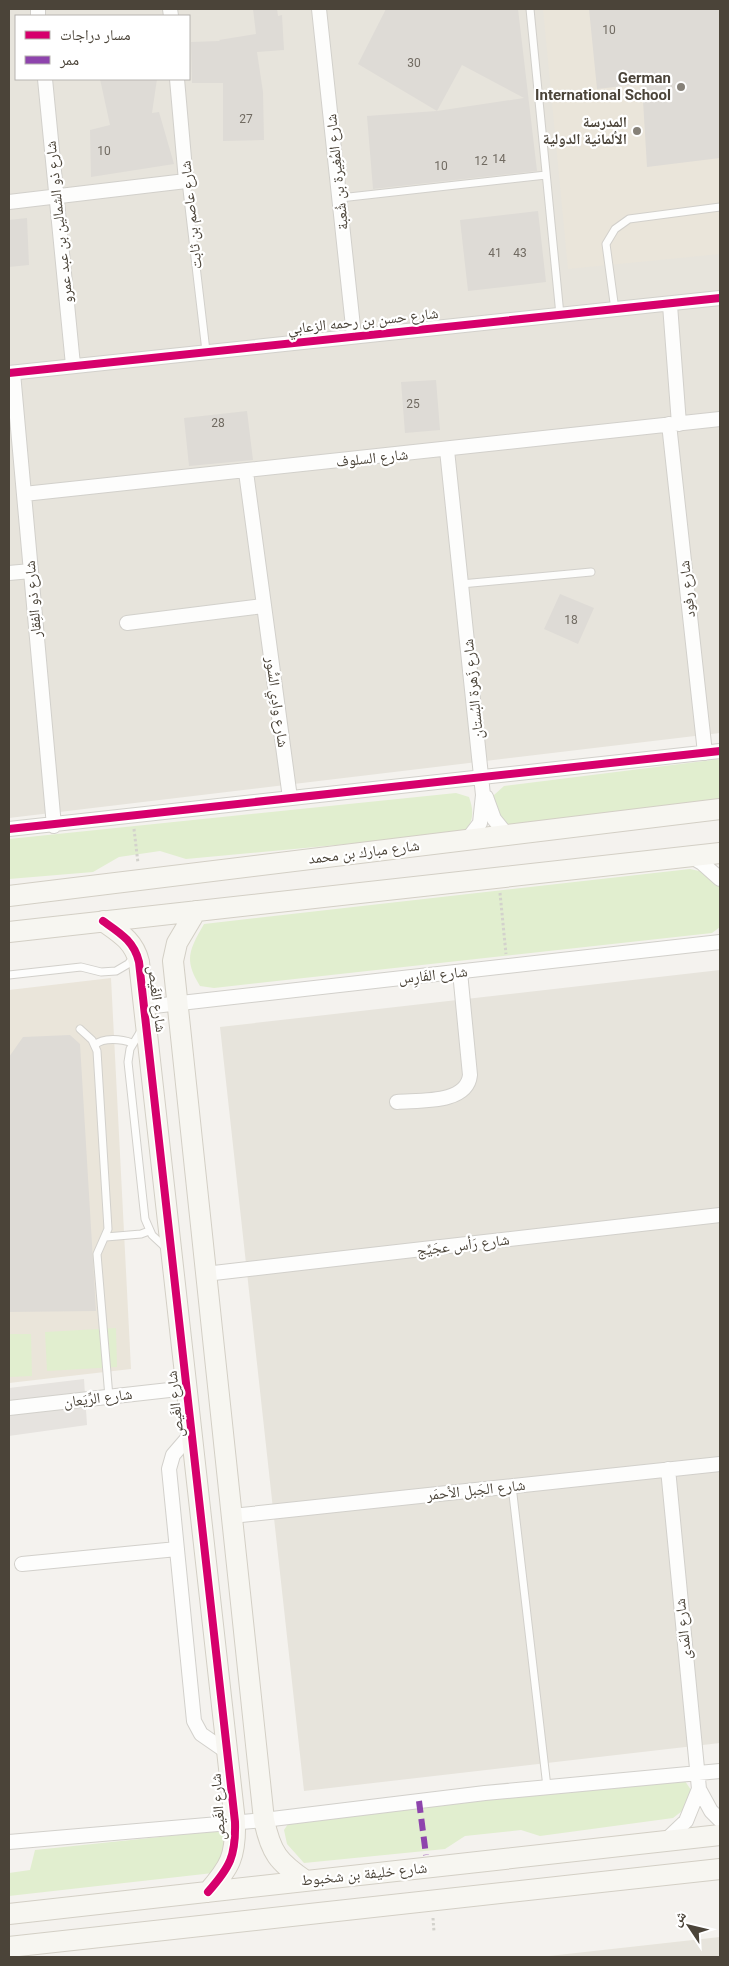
<svg xmlns="http://www.w3.org/2000/svg" width="729" height="1966" viewBox="0 0 729 1966" font-family="Roboto,'Noto Naskh Arabic',sans-serif">
<rect width="100%" height="100%" fill="#f4f2ee"/>
<!-- residential -->
<path fill="#e7e4dc" fill-rule="evenodd" d="M9,9H720V733L9,818ZM16,16H189V79H16Z
M720,970V1743L304,1791L220,1027Z
M720,1937V1957H540Z"/>
<!-- education -->
<path fill="#eae5da" d="M543,9H720V254L568,269Z
M111,978L131,1369L9,1383V990Z"/>
<!-- green -->
<path fill="#e1eecf" d="M720,759V800L508,827L494,810V795L504,786Z
M456,793L469,797C474,811 474,821 464,833L186,859L160,851L119,857L93,872L9,879V839Z
M690,869L713,874L720,887V927L712,933L214,988L200,986C183,959 190,949 204,924Z
M116,1328L117,1367L47,1371L45,1332Z
M9,1334H31L32,1376L9,1377Z
M683,1778L693,1793L686,1808L673,1818L540,1836L521,1830L465,1836L445,1849L304,1863L287,1844L284,1830L288,1824L541,1792Z
M217,1831L230,1840L213,1873L9,1896V1873L30,1870L35,1850Z"/>
<!-- parking -->
<path fill="#e6e3df" d="M84,1379L87,1425L9,1436V1388Z"/>
<!-- building -->
<path fill="#dedbd6" fill-rule="evenodd" d="M253,9H277L278,16L282,15L284,50L257,52L263,92L264,140L223,141V83H192L191,42L220,41L219,40L256,34Z
M386,9H518L537,171L373,189L367,116L437,111L358,64ZM462,65L524,98L437,111Z
M589,9H720V158L647,167L642,84L597,89Z
M100,79H157L152,113L159,112L174,164L91,177L90,130L110,125Z
M538,211L546,282L468,291L460,220Z
M27,218L29,265L9,267V220Z
M436,380L440,430L405,433L401,382Z
M247,411L253,460L189,466L184,418Z
M560,594L594,608L578,644L544,629Z
M70,1035L80,1044L96,1311L9,1312V1057L23,1037Z"/>
<g fill="none" stroke-linecap="round" stroke-linejoin="round">
<defs>
<path id="lane" d="M530,9L560,315
M186,181L206,351
M340,198L546,175
M615,310L606,244L615,229L629,219L720,207
M461,584L591,572
M9,975L81,967L101,972L116,971L128,964L135,956
M80,1029L92,1040L97,1051L108,1229L97,1254L109,1397
M142,1029L130,1049L128,1062L145,1219L152,1235L166,1248
M95,1045C103,1037 122,1039 132,1043
M106,1237L141,1234L149,1231
M512,1486L547,1787"/>
<path id="street" d="M38,9V16
M170,9L171,16
M319,9L354,336
M45,79L73,365
M9,202L186,181L177,79
M670,305L679,424
M9,373L720,298
M13,373L54,826
M669,424L705,753
M447,450L483,795L480,823L467,840
M246,472L290,798
M24,494L720,419
M9,573L31,571
M127,623L263,606
M486,797L494,819L507,835
M9,829L720,751
M690,856L702,863L720,879
M145,1007L720,942
M397,1102C420,1100 467,1104 470,1075L460,972
M205,1274L720,1215
M9,1408L187,1388
M192,1433L173,1455L169,1469L194,1721L201,1734L227,1752
M668,1469L699,1789L711,1811L720,1820
M232,1516L720,1464
M22,1564L177,1549
M665,1841L686,1821L699,1789
M9,1842L264,1820L485,1793L720,1771"/>
<path id="secondary" d="M9,896L720,809
M196,911L177,943L173,961L264,1820C271,1853 278,1862 306,1881
M103,921C120,933 134,941 139,962L235,1822C236,1856 230,1867 208,1892
M9,932L720,853
M9,1914L720,1835
M9,1947L720,1869"/>
</defs>
<!-- lane casing -->
<use href="#lane" stroke="#d2d0cb" stroke-width="9"/>
<!-- street casing -->
<use href="#street" stroke="#d2d0cb" stroke-width="16"/>
<!-- secondary casing -->
<use href="#secondary" stroke="#d3cfc5" stroke-width="22"/>
<!-- path -->
<path stroke="#d3d2cc" stroke-width="3" stroke-dasharray="2.5 2.5" stroke-linecap="butt" d="M134,829L138,863
M500,893L506,954
M433,1918L434,1932"/>
<!-- lane -->
<use href="#lane" stroke="#fdfdfc" stroke-width="7"/>
<!-- street -->
<use href="#street" stroke="#fdfdfc" stroke-width="14"/>
<!-- secondary -->
<use href="#secondary" stroke="#f7f6f1" stroke-width="20"/>
<!-- quiet -->
<path stroke="#8e44ad" stroke-width="6" stroke-dasharray="12 6" stroke-linecap="butt" d="M419,1801L426,1855"/>
<defs>
<path id="cycleway" d="M9,373L720,298
M9,829L720,751
M103,921C120,933 134,941 139,962L235,1822C236,1856 230,1867 208,1892"/>
</defs>
<!-- cycleway casing -->
<use href="#cycleway" stroke="#fff" stroke-width="11"/>
<!-- cycleway -->
<use href="#cycleway" stroke="#d6006c" stroke-width="8"/>
</g>
<!-- markers -->
<g fill="#868178" stroke="#fff" stroke-width="2">
<circle cx="681" cy="87" r="5"/>
<circle cx="637" cy="131" r="5"/>
</g>
<g text-anchor="middle" dominant-baseline="central" stroke-width="4.5" stroke-linejoin="round" paint-order="stroke">
<!-- number labels -->
<g font-size="12" fill="#706a61">
<text x="609" y="30">10</text>
<text x="414" y="63">30</text>
<text x="246" y="119">27</text>
<text x="104" y="151">10</text>
<text x="499" y="159">14</text>
<text x="481" y="161">12</text>
<text x="441" y="166">10</text>
<text x="495" y="253">41</text>
<text x="520" y="253">43</text>
<text x="413" y="404">25</text>
<text x="218" y="423">28</text>
<text x="571" y="620">18</text>
</g>
<!-- poi labels -->
<g font-size="15" font-weight="bold" fill="#4b4439" stroke="#fff" text-anchor="end">
<text x="671" y="78">German<tspan x="671" dy="17">International School</tspan></text>
<text x="627" y="122">المدرسة<tspan x="627" dy="17">الألمانية الدولية</tspan></text>
</g>
<!-- street labels -->
<g font-size="15" fill="#4b4439" stroke="#fff">
<text transform="translate(337 172) rotate(-96)">شارع المُغِيرة بن شُعبة</text>
<text transform="translate(191 215) rotate(-96)">شارع عاصم بن ثابت</text>
<text transform="translate(59 222) rotate(-96)">شارع ذو الشمالين بن عبد عمرو</text>
<text transform="translate(363 321) rotate(-6)">شارع حسن بن رحمه الزعابي</text>
<text transform="translate(372 458) rotate(-6)">شارع السلوف</text>
<text transform="translate(687 589) rotate(-96)">شارع رفود</text>
<text transform="translate(33 599) rotate(-95)">شارع ذو الفِقار</text>
<text transform="translate(473 689) rotate(-96)">شارع زَهرة البُستان</text>
<text transform="translate(277 702) rotate(82)">شارع وادِي السُّور</text>
<text transform="translate(364 852) rotate(-7)">شارع مبارك بن محمد</text>
<text transform="translate(433 975) rotate(-6)">شارع الفَارِس</text>
<text transform="translate(157 999) rotate(83)">شارع الغَيص</text>
<text transform="translate(463 1245) rotate(-7)">شارع رَأس عجَيِّج</text>
<text transform="translate(98 1398) rotate(-7)">شارع الرِّيَعان</text>
<text transform="translate(175 1404) rotate(-96)">شارع الغَيص</text>
<text transform="translate(476 1490) rotate(-6)">شارع الجَبل الأحمَر</text>
<text transform="translate(683 1629) rotate(-96)">شارع المَدى</text>
<text transform="translate(218 1807) rotate(-94)">شارع الغَيص</text>
<text transform="translate(364 1874) rotate(-6)">شارع خليفة بن شخبوط</text>
</g>
</g>
<!-- border -->
<rect width="729" height="1966" fill="none" stroke="#4b4439" stroke-width="20"/>
<!-- legend -->
<rect x="15" y="15" width="175" height="65" fill="#ffffff" stroke="#b7b4b0"/>
<rect x="25" y="31" width="25" height="8" fill="#d6006c" stroke="#b7b4b0"/>
<text x="60" y="40" font-size="15" fill="#4b4439">مسار دراجات</text>
<rect x="25" y="56" width="25" height="8" fill="#8e44ad" stroke="#b7b4b0"/>
<text x="60" y="65" font-size="15" fill="#4b4439">ممر</text>
<!-- north arrow -->
<g transform="translate(689 1926) rotate(305)" stroke="#ffffff" stroke-width="4" paint-order="stroke">
<path d="M0-4L9 19L0 12L-9 19Z" fill="#4b4439"/>
<text y="-8" font-size="14" font-weight="bold" text-anchor="middle" fill="#4b4439">ش</text>
</g>
</svg>
